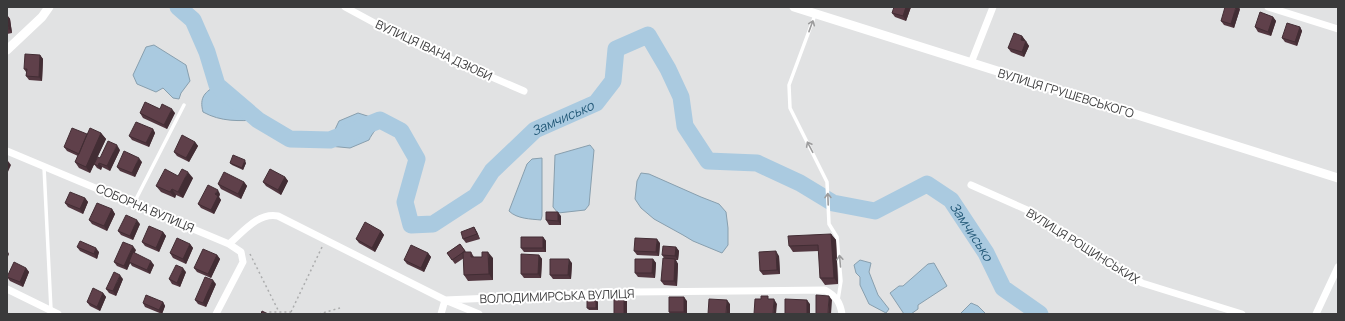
<svg xmlns="http://www.w3.org/2000/svg" width="1345" height="321" viewBox="0 0 1345 321" font-family="Manrope,sans-serif">
<rect width="100%" height="100%" fill="#e1e2e3"/>
<!-- water -->
<path fill="#aacae0" stroke="#889fae" d="M154,45L186,65L190,81L181,93L179,99L173,98L163,88L156,92L137,84L133,75L146,47Z
M217,85L244,103L258,120C239,121 221,122 203,112C199,97 205,92 217,85Z
M358,113L380,120C379,127 372,133 369,140L350,148L329,146L330,140L339,121Z
M590,145L594,150L589,205L585,210L558,213L553,207L555,155Z
M542,158V216L541,220C531,219 517,219 509,211L527,164L532,159Z
M641,173L649,174L701,197L719,204L726,212L728,228V245L722,253L693,241L683,235L654,219L641,208L635,199L637,181Z
M860,260L871,263L869,272L878,295L889,309L886,313L869,304L860,285V277L856,273L854,265Z
M934,263L947,286L918,305V309L911,314H904L890,293L899,286H903L928,264Z
M1010,286L1047,314H1028L1007,298L1003,288Z
M971,303L978,306L986,314H960Z"/>
<g fill="none" stroke-linecap="round" stroke-linejoin="round">
<!-- river -->
<path stroke="#aacae0" stroke-width="17" id="s1" d="M178,7L193,20L207,52L217,85L258,120L290,139L330,140L380,120L401,131L417,159L405,202L411,225L433,224L476,196L492,171L535,130L596,103L613,81L616,49L648,35L668,69L681,97L685,126L708,161L757,163L800,183L833,203L875,211L927,184L951,200L986,253L1003,288L1040,314"/>
<!-- path -->
<path stroke="#acadae" stroke-width="1.5" stroke-dasharray="2 3" stroke-linecap="butt" d="M250,254L279,312
M291,312L322,247
M265,314L268,312H291
M319,314L340,308"/>
<!-- service -->
<path stroke="#fff" stroke-width="3.5" d="M815,15L789,85L790,108L827,182L829,224L837,237L841,281L838,300
M44,167L51,310
M134,203L184,105"/>
<!-- minor -->
<path stroke="#fff" stroke-width="7" d="M345,7L406,40L524,91
M1268,7L1338,29
M971,63L993,7
M7,151L229,244C243,232 258,212 278,216L445,300L632,292L825,290C836,296 840,302 842,314
M971,185L1034,213L1142,283L1242,314
M7,289L58,314
M216,314L243,262L241,252L229,244
M441,314L445,300L479,314
M1316,314L1338,267"/>
<!-- tertiary -->
<path stroke="#fff" stroke-width="9" d="M794,7L1338,178
M7,50L42,17L49,7"/>
</g>
<!-- wall -->
<path fill="#523740" d="M911,7L906,21L895,17L892,13Z
M1240,9L1234,28L1224,25L1221,21Z
M7,15L10,19L12,33L7,34Z
M1273,17L1276,21L1271,36L1258,32L1255,27Z
M1300,27L1302,31L1297,46L1285,42L1282,38Z
M1022,36L1025,40V41L1029,46L1024,57L1011,52L1008,48Z
M40,55L43,59L42,81L29,80L26,76V72L24,69Z
M160,109L175,113L167,129L143,118L140,113Z
M153,129L155,133L149,147L132,140L129,136Z
M101,133L106,139L90,173L79,168L75,162L78,156L67,151L64,147L87,134Z
M195,142L198,146L189,162L177,156L174,152Z
M120,150L110,171L102,167L101,170L97,168L94,164L100,158Z
M142,162L135,177L120,171L117,167Z
M230,163H246L243,170L232,165Z
M178,176L193,178L183,198L176,195L175,198L161,192L156,186Z
M285,177L288,181L281,195L266,186L263,182Z
M244,182L247,186L241,199L221,189L218,184Z
M220,194L219,197L221,200L214,214L201,208L198,204Z
M85,198L88,202L83,214L68,207L65,203Z
M112,209L115,214L107,231L92,224L89,220Z
M561,216V225H549L546,220Z
M140,224L133,240L121,235L118,231Z
M474,227L477,232L480,239L466,243L463,239Z
M381,231L384,235L375,252L359,243L356,239Z
M163,232L166,236L159,252L145,246L142,242Z
M831,234L836,240L838,284L825,285L820,278L819,251L793,252L789,246Z
M543,237L546,241V252H524L521,248Z
M660,243L659,256L637,255L634,251Z
M190,244L193,248L186,264L173,258L170,253Z
M460,244L466,252H471L474,257H482L493,258V280L468,281L464,275V258L455,264L447,253Z
M77,247L99,252L97,259L80,251Z
M676,247L679,251L678,260H676L678,264L677,286L664,285L661,281L665,259L662,255Z
M136,250L134,253L154,265L150,274L132,266L130,263L127,270L117,266L114,262Z
M428,253L431,257L424,272L407,264L404,260Z
M217,255L220,259L211,278L197,272L194,268Z
M539,255L542,259L541,278H524L521,274Z
M779,256L780,274L763,275L760,271Z
M653,259L656,263L655,278L638,277L635,273Z
M572,263L571,279H553L550,275Z
M26,268L29,272L23,287L10,281L7,277Z
M186,272L180,287L172,284L169,279Z
M123,279L116,296L109,293L106,289Z
M216,284L206,307L198,304L195,300Z
M103,293L106,297L100,311L90,306L87,302Z
M598,301V310H589L587,308Z
M687,301V314H670L669,312Z
M163,302L165,306L162,314L145,307L143,303Z"/>
<!-- shaded-wall -->
<path fill="#422d34" d="M906,7H911L906,21L903,16Z
M1236,7H1239L1240,9L1234,28L1231,24Z
M7,15L10,19L12,33L9,29Z
M1273,17L1276,21L1271,36L1268,32Z
M1300,27L1302,31L1297,46L1295,42Z
M1022,36L1025,40L1024,44L1021,40Z
M1026,41L1029,46L1024,57L1022,52Z
M40,55L43,59L42,81L39,77Z
M172,109L175,113L167,129L164,125Z
M153,129L155,133L149,147L146,143Z
M101,133L106,139L90,173L86,167Z
M195,142L198,146L189,162L186,158Z
M117,145L120,150L110,171L107,166Z
M139,158L142,162L135,177L132,173Z
M245,160L246,163L243,170L242,168Z
M8,161L11,165L7,174V164Z
M99,163L102,167L101,170L98,166Z
M188,172L193,178L183,198L178,192Z
M285,177L288,181L281,195L278,190Z
M244,182L247,186L241,199L238,194Z
M172,189L176,195L175,198L170,192Z
M218,190L220,194L219,197L221,200L214,214L211,210L215,194Z
M85,198L88,202L83,214L80,209Z
M112,209L115,214L107,231L104,226Z
M558,212L561,216V225L558,221Z
M137,220L140,224L133,240L130,236Z
M474,227L477,232L480,239L477,234Z
M381,231L384,235L375,252L372,248Z
M163,232L166,236L159,252L156,248Z
M831,234L836,240L838,284L834,278Z
M543,237L546,241V252L543,248Z
M657,239L660,243L659,256L656,252Z
M190,244L193,248L186,264L183,259Z
M133,246L136,250L130,263L129,262L130,263L127,270L124,266Z
M676,247L679,251L678,260L675,256Z
M96,248L99,252L97,259L94,254Z
M7,250L9,254L7,259Z
M776,251L779,256L780,274L777,270Z
M488,252L493,258V280L489,274Z
M428,253L431,257L424,272L421,268Z
M217,255L220,259L211,278L208,274Z
M539,255L542,259L541,278L538,274Z
M569,259L572,263L571,279L568,275Z
M653,259L656,263L655,278L652,273Z
M675,259L678,264L677,286L674,281Z
M151,261L154,265L150,274L147,270Z
M26,268L29,272L23,287L20,282Z
M183,268L186,272L180,287L177,283Z
M120,275L123,279L116,296L113,291Z
M213,280L216,284L206,307L203,303Z
M103,293L106,297L100,311L97,307Z
M829,296L832,300L831,314H828Z
M624,297L627,301V314H624Z
M684,297L687,301V314H685L684,312Z
M596,299L598,301V310L596,308Z
M774,299L777,304L776,314H773Z
M727,300L730,304V314H726Z
M807,300L810,304V314H807Z
M163,302L165,306L162,314L159,310Z"/>
<!-- building -->
<path fill="#5f404a" stroke="#422d34" d="M894,7H906L903,16L892,13Z
M1225,7H1236L1231,24L1221,21Z
M1260,12L1273,17L1268,32L1255,27Z
M7,16L9,29H7Z
M1287,23L1300,27L1295,42L1282,38Z
M1014,33L1022,36L1021,40L1026,41L1022,52L1008,48Z
M25,54L40,55L39,77L26,76L27,69H24Z
M145,102L160,109L162,104L172,109L164,125L140,113Z
M136,122L153,129L146,143L129,136Z
M72,128L87,134L79,154L64,147Z
M90,128L101,133L86,167L75,162Z
M182,135L195,142L186,158L174,152Z
M108,141L117,145L107,166L99,163L98,166L94,164L98,157L100,158Z
M124,151L139,158L132,173L117,167Z
M233,155L245,160L242,168L230,163Z
M165,169L178,176L182,169L188,172L178,192L172,189L170,192L156,186Z
M270,169L285,177L278,190L263,182Z
M224,172L244,182L238,194L218,184Z
M208,185L218,190L215,194L218,196L211,210L198,204Z
M70,192L85,198L80,209L65,203Z
M97,203L112,209L104,226L89,220Z
M546,212H558V221L546,220Z
M126,215L137,220L130,236L118,231Z
M365,222L381,231L372,248L356,239Z
M149,226L163,232L156,248L142,242Z
M474,227L477,234L463,239L461,232Z
M831,234L834,278H820L818,245L789,246L788,236Z
M521,237H543V248H521Z
M177,238L190,244L183,259L170,253Z
M635,238L657,239L656,252L634,251Z
M80,241L96,248L94,254L77,247Z
M123,242L133,246L124,266L114,262Z
M460,244L465,251L452,260L447,253Z
M411,245L428,253L421,268L404,260Z
M663,246L676,247L675,256L662,255Z
M203,249L217,255L208,274L194,268Z
M776,251L777,270L760,271L759,252Z
M133,252L151,261L147,270L129,262Z
M463,252H471V257H482V252H488L489,274L464,275Z
M521,254L539,255L538,274H521Z
M663,258L675,259L674,281H661Z
M550,259H569L568,275H550Z
M635,259H653L652,273H635Z
M14,262L26,268L20,282L7,277Z
M176,265L183,268L177,283L169,279Z
M114,272L120,275L113,291L106,289Z
M205,277L213,280L203,303L195,300Z
M93,288L103,293L97,307L87,302Z
M146,295L163,302L159,310L143,303Z
M816,295L829,296L828,314H816Z
M761,296H768V299H774L773,314H754L755,299H761Z
M614,297H624V314H614Z
M669,297H684V312H669Z
M587,299H596V308H587Z
M709,299L727,300L726,314H708Z
M785,299L807,300V314H785Z
M262,311L268,314H261Z"/>
<!-- one-way arrows -->
<defs><path id="oneway-shaft" d="M-6 0H5M1.5-3L5.5 0L1.5 3" fill="none" stroke-width="1.6" stroke-linecap="round" stroke-linejoin="round"/></defs>
<g stroke="#9c9c9d">
<use href="#oneway-shaft" transform="translate(811 26) rotate(-70)"/>
<use href="#oneway-shaft" transform="translate(810 147) rotate(-118)"/>
<use href="#oneway-shaft" transform="translate(828 199) rotate(-92)"/>
<use href="#oneway-shaft" transform="translate(840 261) rotate(-95)"/>
</g>
<g text-anchor="middle" dominant-baseline="central" stroke-width="4" stroke-linejoin="round" paint-order="stroke">
<!-- street labels -->
<g font-size="12" fill="#3a3a3b" stroke="#fff">
<text transform="translate(434 50) rotate(25)">ВУЛИЦЯ ІВАНА ДЗЮБИ</text>
<text transform="translate(1066 93) rotate(17)">ВУЛИЦЯ ГРУШЕВСЬКОГО</text>
<text transform="translate(145 208) rotate(23)">СОБОРНА ВУЛИЦЯ</text>
<text transform="translate(1083 246) rotate(32)">ВУЛИЦЯ РОЩИНСЬКИХ</text>
<text transform="translate(557 296) rotate(-2)">ВОЛОДИМИРСЬКА ВУЛИЦЯ</text>
</g>
<!-- water labels -->
<g font-size="13" font-style="italic" fill="#235978" stroke="#fff">
<text stroke="none"><textPath href="#s1" startOffset="591">Замчисько</textPath></text>
<text stroke="none"><textPath href="#s1" startOffset="1167">Замчисько</textPath></text>
</g>
</g>
<!-- border -->
<rect width="1345" height="321" fill="none" stroke="#3a3a3b" stroke-width="16"/>
</svg>
